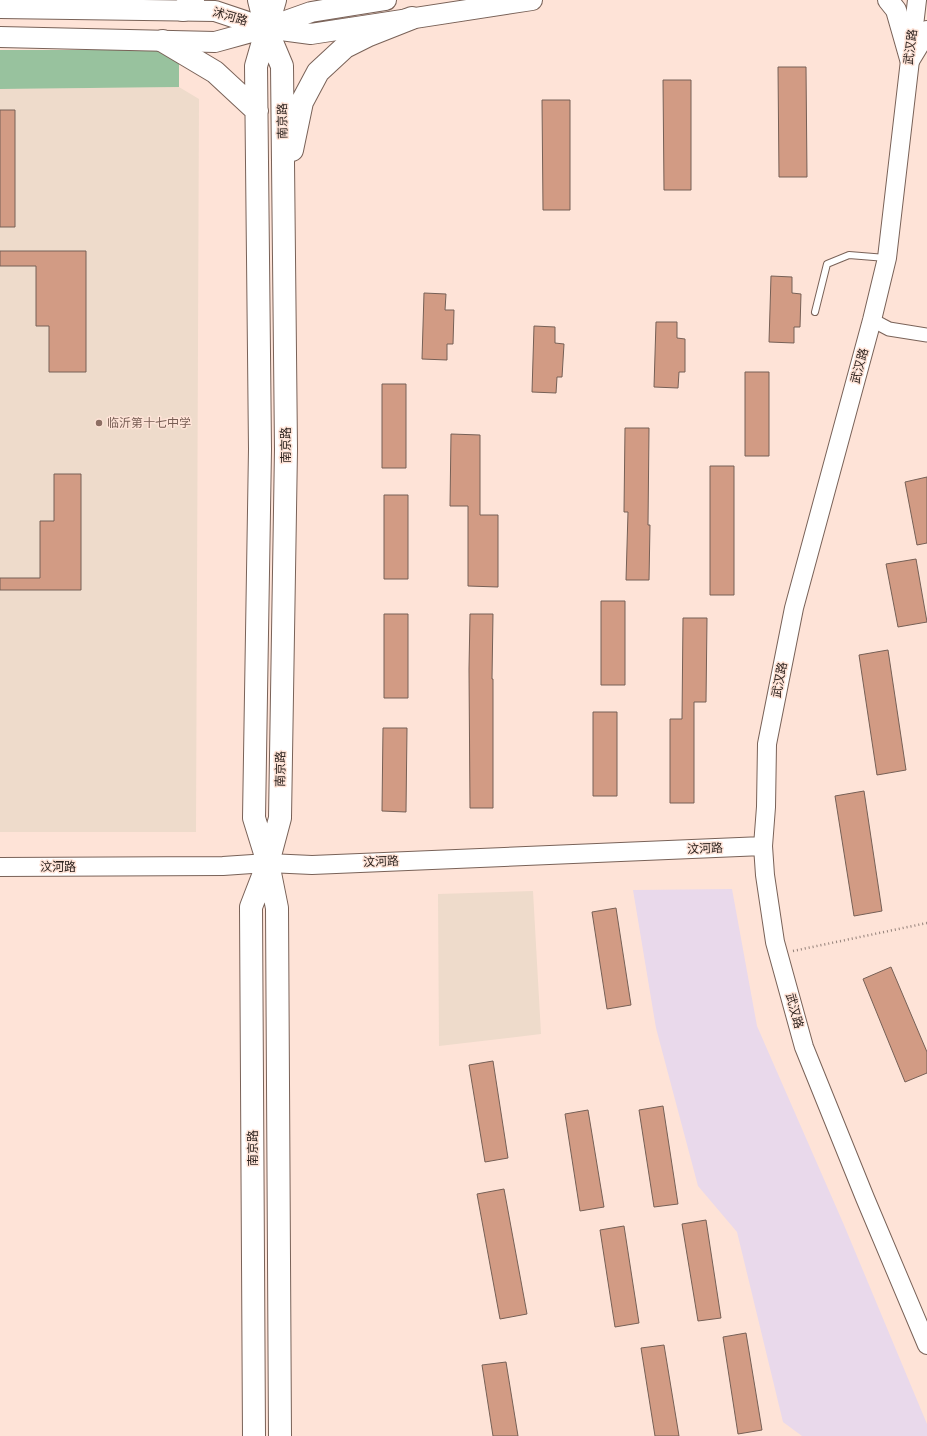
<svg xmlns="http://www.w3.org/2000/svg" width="927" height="1436" viewBox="0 0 927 1436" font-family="Spectral,'Noto Sans SC',serif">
<rect width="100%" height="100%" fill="#fee3d7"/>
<!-- commercial -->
<path fill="#e9d9eb" d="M732,889L757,1026L844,1225L927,1424V1436H802L783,1422L737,1232L698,1186L656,1028L633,890Z"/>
<!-- education -->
<path fill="#eedbcb" d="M179,87L199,99L196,832H0V89Z
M533,891L541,1034L439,1046L438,894Z"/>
<!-- green -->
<path fill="#98c29e" d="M0,50H156L179,62V87L0,89Z"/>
<!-- building -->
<path fill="#d29b84" stroke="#766056" d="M778,67H806L807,177H779Z
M663,80H691V190H664Z
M542,100H570V210H543Z
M0,110H15V227H0Z
M0,251H86V372H49V326H36V266H0Z
M771,276L792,277V293L801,294L800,327H794V343L769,342Z
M424,293L446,294L445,310H454L453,344H447V360L422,359Z
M656,322H677V338L685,339V372H679L678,388L654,387Z
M534,326L555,327V343L564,344L562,377H557L556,393L532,392Z
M745,372H769V456H745Z
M382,384H406V468H382Z
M625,428H649L648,525H650L649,580H626L628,512H624Z
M451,434L480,435V515H498V587L468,586V506H450Z
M710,466H734V595H710Z
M54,474H81V590H0V578H40V521H54Z
M927,477V543L917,545L905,482Z
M384,495H408V579H384Z
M916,559L927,622L898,627L886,564Z
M601,601H625V685H601Z
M384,614H408V698H384Z
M470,614H493L492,679H493V808H470L469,669Z
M683,618H707L706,702H694V803H670V719H682Z
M888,650L906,770L877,775L859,655Z
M593,712H617V796H593Z
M383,728H407L406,812L382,811Z
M864,791L882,911L854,916L835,796Z
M616,908L631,1005L607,1009L592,912Z
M891,967L927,1052V1073L905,1082L863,979Z
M493,1061L508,1158L485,1162L469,1065Z
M663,1106L678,1204L654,1207L639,1110Z
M588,1110L604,1207L580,1211L565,1114Z
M504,1189L527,1314L500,1319L477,1194Z
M706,1220L721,1318L698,1321L682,1224Z
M624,1226L639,1323L615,1327L600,1230Z
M746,1333L762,1430L738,1434L723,1337Z
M664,1345L679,1436H655L641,1348Z
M506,1362L518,1436H493L482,1365Z"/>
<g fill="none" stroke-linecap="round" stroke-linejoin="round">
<defs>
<path id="lane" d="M815,312L827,264L849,255L886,258"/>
<path id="street" d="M872,320L889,329L927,335"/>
<path id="secondary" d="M917,0L887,258L872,320L794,608L767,744L766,807L763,846L765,875L775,942L804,1047L865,1198L927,1345
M0,867L223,866L268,863L312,865L763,846"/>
<path id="primary" d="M888,0L896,10L910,59
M0,8L215,11L266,28L311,34L532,0
M0,37L215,42L266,28L311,12L386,0
M910,59L927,31"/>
<path id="highway" d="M275,0L256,66L260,449L254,818L268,863L277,908L280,1436
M183,10L193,0
M163,41L215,72L257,111
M292,150L302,102L318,72L345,47L369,35L412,18
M254,1436L251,907L268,863L280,818L286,449L282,66L266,28L259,0"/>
</defs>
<!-- lane casing -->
<use href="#lane" stroke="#796258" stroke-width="8"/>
<!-- street casing -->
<use href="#street" stroke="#796258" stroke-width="15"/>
<!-- secondary casing -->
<use href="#secondary" stroke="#796258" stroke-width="20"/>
<!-- primary casing -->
<use href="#primary" stroke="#796258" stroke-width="22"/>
<!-- highway casing -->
<use href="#highway" stroke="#796258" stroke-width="24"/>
<!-- path -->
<path stroke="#938179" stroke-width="2.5" stroke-dasharray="1 3" stroke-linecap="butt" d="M793,951L927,923"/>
<!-- lane -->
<use href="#lane" stroke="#fff" stroke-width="6"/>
<!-- street -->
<use href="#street" stroke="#fff" stroke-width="13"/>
<!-- secondary -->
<use href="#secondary" stroke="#fff" stroke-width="18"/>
<!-- primary -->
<use href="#primary" stroke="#fff" stroke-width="20"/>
<!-- highway -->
<use href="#highway" stroke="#fff" stroke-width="22"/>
</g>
<!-- markers -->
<circle fill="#8d6e63" stroke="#fee3d7" stroke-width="1.5" cx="99" cy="423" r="4"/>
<g text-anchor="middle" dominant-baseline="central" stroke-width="3" stroke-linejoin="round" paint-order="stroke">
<!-- street labels -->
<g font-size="12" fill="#2c221e" stroke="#fee3d7">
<text transform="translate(230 17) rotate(16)">沭河路</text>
<text transform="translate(911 47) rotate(-83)">武汉路</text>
<text transform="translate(283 121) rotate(-91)">南京路</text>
<text transform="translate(860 366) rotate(-75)">武汉路</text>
<text transform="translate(286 445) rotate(-90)">南京路</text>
<text transform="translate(780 680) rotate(-79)">武汉路</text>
<text transform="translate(281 769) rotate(-89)">南京路</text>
<text transform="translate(705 849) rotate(-2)">汶河路</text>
<text transform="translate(381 862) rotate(-2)">汶河路</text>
<text x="58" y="867">汶河路</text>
<text transform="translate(794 1011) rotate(75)">武汉路</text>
<text transform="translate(253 1148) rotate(-90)">南京路</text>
</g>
<!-- education labels -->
<g font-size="12" fill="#785e54" stroke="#fee3d7" text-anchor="start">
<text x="107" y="423">临沂第十七中学</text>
</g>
</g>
</svg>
